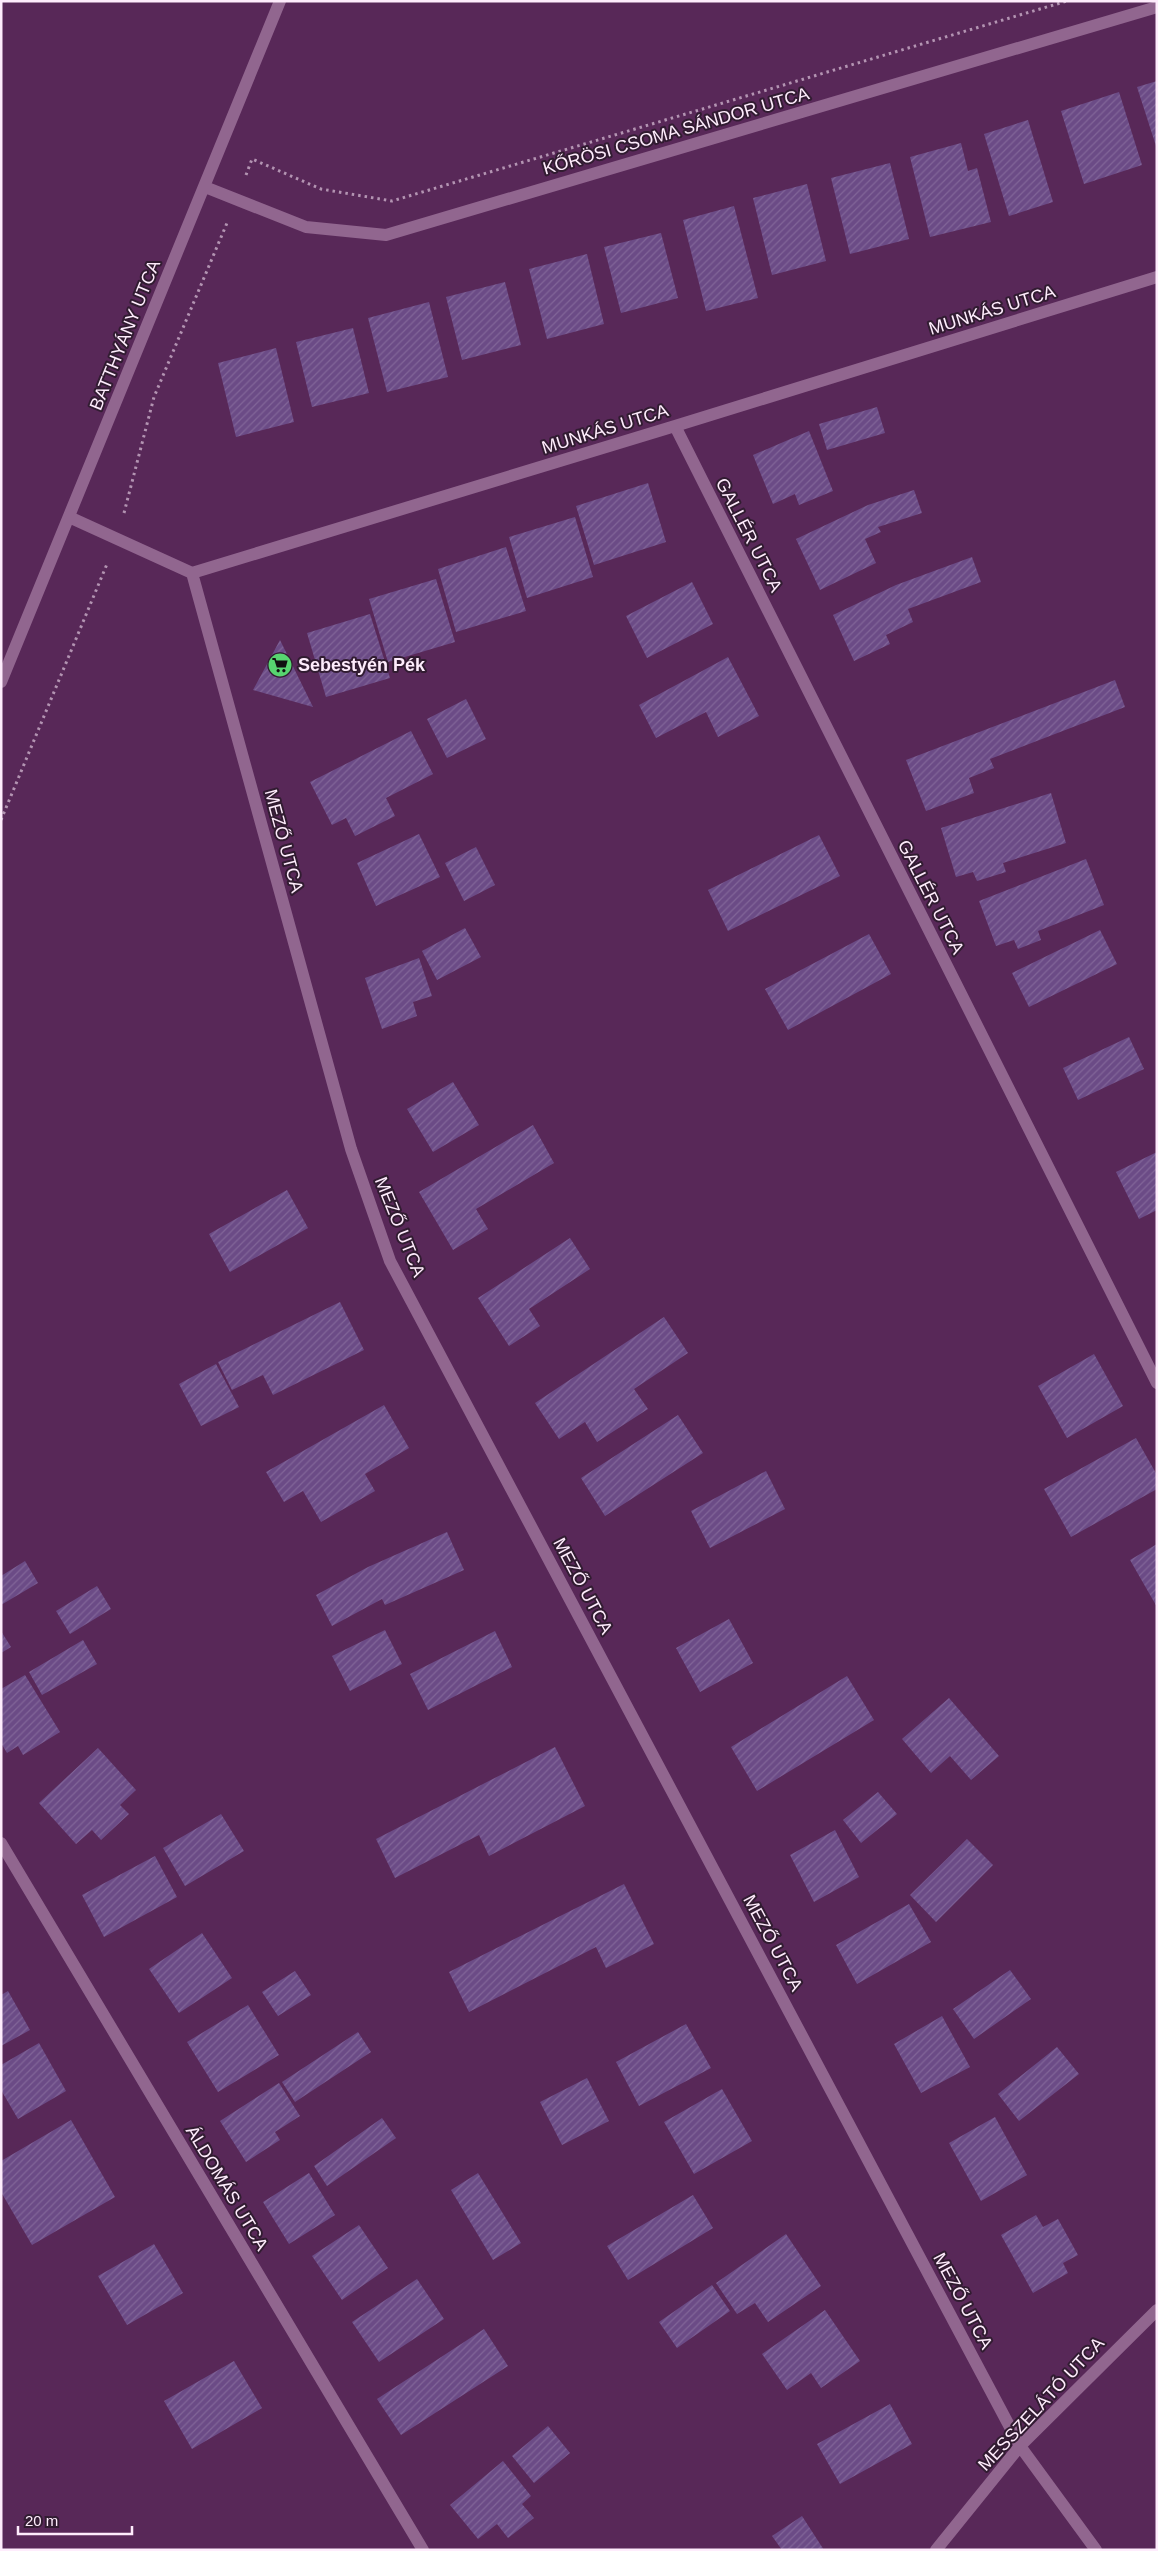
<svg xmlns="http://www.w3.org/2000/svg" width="1158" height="2551" viewBox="0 0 1158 2551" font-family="Helvetica,sans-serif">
<defs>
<pattern id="building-hatch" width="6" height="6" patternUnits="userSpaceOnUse" patternTransform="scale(1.25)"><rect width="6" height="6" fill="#6b4b86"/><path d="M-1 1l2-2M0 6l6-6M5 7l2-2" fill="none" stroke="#816598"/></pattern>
</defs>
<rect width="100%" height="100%" fill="#582858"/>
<!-- building -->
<path fill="url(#building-hatch)" d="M1157,81V146H1156L1137,87Z
M1119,92L1142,165L1084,184L1061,111Z
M1028,120L1053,202L1009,216L984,134Z
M961,143L968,171L977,168L991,222L930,237L910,157Z
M890,163L909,239L850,254L831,178Z
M807,184L826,261L772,275L753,198Z
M734,206L758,298L706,311L683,220Z
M661,233L678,298L621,313L604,247Z
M587,254L604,324L547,339L529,269Z
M505,282L521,345L462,360L446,297Z
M429,302L448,377L387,392L368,318Z
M353,328L369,393L312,407L296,342Z
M276,348L294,422L236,437L218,363Z
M877,407L885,433L827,450L819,424Z
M809,431L833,491L799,505L795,494L773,504L753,455Z
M648,483L666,542L594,565L576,506Z
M914,490L922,513L878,527L881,532L865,539L876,563L820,590L796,539L868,505Z
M575,517L593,577L527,598L509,537Z
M506,547L526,611L456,632L438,569Z
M972,557L981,582L908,609L913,622L886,635L890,644L854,661L833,615L896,585Z
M436,579L455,642L388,662L369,599Z
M692,582L713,624L647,658L626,616Z
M370,614L390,678L326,697L307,633Z
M280,640L313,707L253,690Z
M728,657L759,716L718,737L706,712L656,738L639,705Z
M1115,680L1125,707L990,759L994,768L969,778L974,793L926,811L906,760Z
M466,699L486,739L447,758L427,719Z
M411,731L433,774L386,798L395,816L355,836L346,818L332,825L310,782Z
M1051,793L1066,843L1003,863L1006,872L977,881L973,872L956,877L941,828Z
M419,834L440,877L376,906L357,863Z
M819,835L840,876L728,931L708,890Z
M476,847L495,885L464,901L445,863Z
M1086,859L1104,905L1038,931L1041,940L1018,949L1014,940L996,946L979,901Z
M465,928L481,957L437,980L422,951Z
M1100,930L1117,964L1029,1007L1012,973Z
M869,934L891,974L788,1030L765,989Z
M419,958L432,996L413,1002L417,1016L382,1029L365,978Z
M1129,1037L1144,1069L1078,1100L1063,1068Z
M453,1082L479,1125L433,1152L407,1109Z
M533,1125L554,1163L476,1209L488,1229L453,1250L419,1192Z
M1157,1152V1210L1139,1219L1116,1172Z
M287,1190L308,1228L230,1272L209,1234Z
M570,1238L590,1269L529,1309L540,1326L509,1346L478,1298Z
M340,1302L364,1350L273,1395L263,1375L232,1390L218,1362Z
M664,1317L688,1353L634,1389L648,1409L597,1442L585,1422L559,1439L535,1403Z
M1094,1354L1123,1406L1067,1438L1038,1386Z
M216,1364L239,1407L201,1426L179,1384Z
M384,1405L409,1448L365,1474L375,1491L321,1522L303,1491L284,1502L266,1472Z
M678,1415L703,1453L605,1516L581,1478Z
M1136,1438L1157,1475V1489L1071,1537L1044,1489Z
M766,1471L785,1509L710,1548L691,1511Z
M447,1532L464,1570L385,1605L382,1599L332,1626L316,1595L368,1567Z
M1157,1544V1607L1130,1560Z
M25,1561L38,1583L1,1605V1576Z
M97,1586L111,1609L70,1634L56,1611Z
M729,1619L753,1663L700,1692L676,1648Z
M385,1630L402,1664L350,1691L332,1656Z
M1,1631L11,1647L1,1653Z
M495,1631L512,1667L428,1710L410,1674Z
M83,1640L97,1664L42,1695L29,1672Z
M25,1675L60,1732L23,1755L18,1746L7,1753L1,1743V1689Z
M847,1676L874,1720L757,1791L731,1747Z
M949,1698L999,1756L971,1780L950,1756L931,1773L902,1739Z
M555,1747L585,1806L489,1856L479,1835L395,1878L376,1839Z
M98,1748L136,1790L120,1805L129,1814L101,1840L92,1830L76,1844L39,1803Z
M878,1792L897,1814L861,1843L843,1820Z
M221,1814L244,1851L185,1886L163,1848Z
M835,1830L859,1877L814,1902L790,1855Z
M967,1839L993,1865L936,1922L910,1895Z
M155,1856L177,1897L104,1937L82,1895Z
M624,1884L654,1944L606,1968L596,1947L469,2012L449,1972Z
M909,1904L931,1942L857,1984L836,1945Z
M202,1933L232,1978L179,2013L149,1969Z
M1010,1970L1031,1999L974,2039L953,2009Z
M295,1971L311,1995L278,2016L262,1992Z
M8,1991L30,2030L1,2046V1995Z
M248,2005L279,2055L218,2092L187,2042Z
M942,2016L970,2067L921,2093L894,2044Z
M686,2024L711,2068L639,2106L616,2062Z
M358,2032L371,2052L295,2102L282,2082Z
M39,2043L66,2091L18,2119L1,2090V2065Z
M1057,2047L1079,2074L1019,2121L998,2094Z
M587,2078L609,2121L562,2145L540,2102Z
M279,2083L300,2116L275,2132L280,2140L246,2162L220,2121Z
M722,2089L752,2141L694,2174L664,2122Z
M995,2117L1027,2175L981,2201L949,2143Z
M382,2118L396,2138L327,2186L314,2166Z
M71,2120L115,2197L32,2245L1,2192V2161Z
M309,2173L335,2215L289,2244L263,2202Z
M478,2173L521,2243L493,2260L451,2190Z
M693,2195L713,2228L628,2280L607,2246Z
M1036,2215L1043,2227L1058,2219L1078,2255L1063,2263L1068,2273L1033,2293L1001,2235Z
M359,2225L388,2268L342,2300L312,2256Z
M786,2234L821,2286L768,2322L755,2303L737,2314L716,2283Z
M154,2244L183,2293L127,2325L98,2276Z
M417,2279L444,2319L379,2362L352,2322Z
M712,2285L730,2311L677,2348L659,2322Z
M825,2310L860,2361L821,2388L811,2373L787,2390L762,2354Z
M484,2329L508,2366L401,2435L377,2399Z
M234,2361L262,2408L192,2449L164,2401Z
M890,2404L912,2444L840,2484L817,2444Z
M548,2426L570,2453L534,2483L512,2456Z
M503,2461L531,2496L522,2504L534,2518L508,2538L497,2524L478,2539L450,2505Z
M802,2516L824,2550H782L772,2536Z"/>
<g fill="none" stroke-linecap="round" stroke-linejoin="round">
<!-- path -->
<path stroke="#b394b2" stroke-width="3" stroke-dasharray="2.5 4" stroke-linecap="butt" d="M246,175L252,159L321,189L392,201L1067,1
M124,513L154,397L227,223
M1,820L107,564"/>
<!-- minor -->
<path stroke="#91668f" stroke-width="12" d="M205,187L306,227L386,235L1157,7
M675,426L1157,1383
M69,517L192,573L675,426L1157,277
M192,573L351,1149L390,1261L1020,2446L1096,2550
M1,682L280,1
M1,1843L423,2550
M936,2550L1020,2446L1157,2310"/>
</g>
<!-- icons -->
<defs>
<symbol id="supermarket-disc" viewBox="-11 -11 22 22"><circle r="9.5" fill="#57d570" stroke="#311c31"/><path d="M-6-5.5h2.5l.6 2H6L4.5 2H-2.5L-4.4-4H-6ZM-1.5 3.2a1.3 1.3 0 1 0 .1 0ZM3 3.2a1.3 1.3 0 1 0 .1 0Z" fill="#111"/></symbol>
</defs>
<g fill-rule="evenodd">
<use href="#supermarket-disc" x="266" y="651" width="28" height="28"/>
</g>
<g text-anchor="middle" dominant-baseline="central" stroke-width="4" stroke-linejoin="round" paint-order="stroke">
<!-- street labels -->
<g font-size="18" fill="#feecfc" stroke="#311c31">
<text transform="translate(676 131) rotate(-16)">KŐRÖSI CSOMA SÁNDOR UTCA</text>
<text transform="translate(992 310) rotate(-17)">MUNKÁS UTCA</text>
<text transform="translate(125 335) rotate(-68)">BATTHYÁNY UTCA</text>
<text transform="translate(605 429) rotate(-17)">MUNKÁS UTCA</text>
<text transform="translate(749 535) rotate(63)">GALLÉR UTCA</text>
<text transform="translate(284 841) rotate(75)">MEZŐ UTCA</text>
<text transform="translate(931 897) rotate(63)">GALLÉR UTCA</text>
<text transform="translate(400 1227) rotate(68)">MEZŐ UTCA</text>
<text transform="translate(583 1586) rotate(62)">MEZŐ UTCA</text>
<text transform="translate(773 1943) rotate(62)">MEZŐ UTCA</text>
<text transform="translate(227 2188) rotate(59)">ÁLDOMÁS UTCA</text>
<text transform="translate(963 2301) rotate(62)">MEZŐ UTCA</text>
<text transform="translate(1041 2404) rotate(-47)">MESSZELÁTÓ UTCA</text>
</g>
<!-- poi labels -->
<g font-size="18" font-weight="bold" fill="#feecfc" stroke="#311c31" text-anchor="start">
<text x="298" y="665">Sebestyén Pék</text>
</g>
</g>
<!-- border -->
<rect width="1158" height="2551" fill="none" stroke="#feecfc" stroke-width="5"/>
<!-- scale -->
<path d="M18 2526v8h114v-8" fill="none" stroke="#feecfc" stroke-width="2.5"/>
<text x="25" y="2526" font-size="15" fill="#feecfc" stroke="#311c31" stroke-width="4" paint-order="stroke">20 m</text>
</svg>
